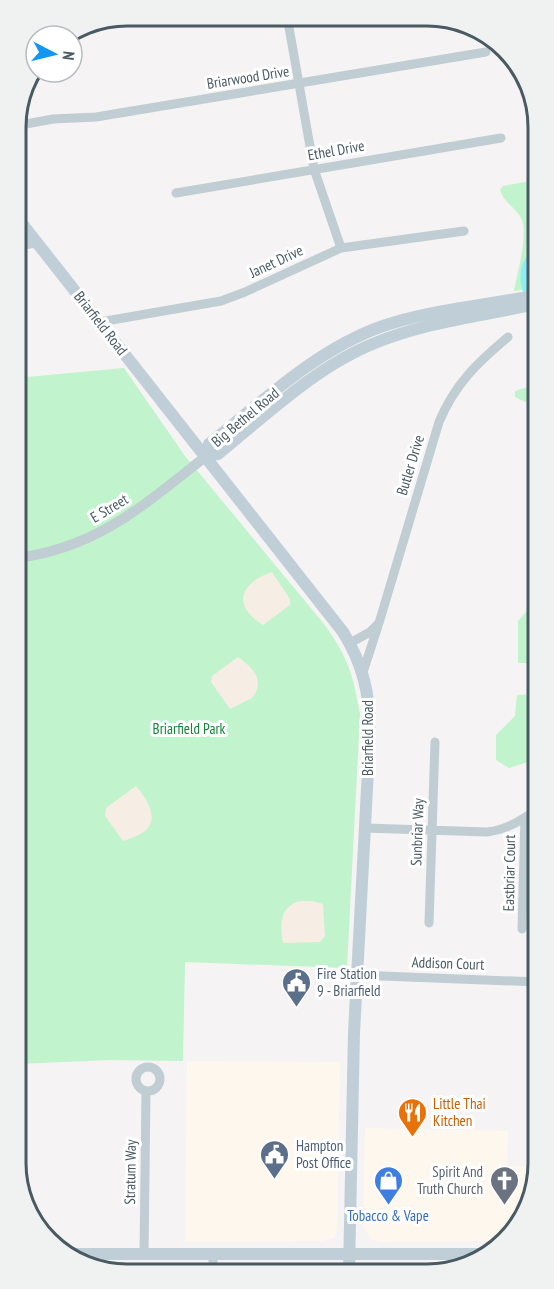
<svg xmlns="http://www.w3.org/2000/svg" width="554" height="1289" viewBox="0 0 554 1289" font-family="'PT Sans Narrow',sans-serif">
<rect width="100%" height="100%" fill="#f5f3f3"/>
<!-- commercial -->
<path fill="#fef7ee" d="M187,1061L340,1062L337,1230L334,1238L322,1241L185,1242Z
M365,1128L508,1131L507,1166H539V1171L512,1236L503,1241L380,1242L371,1239L363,1227Z
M380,1267H462L456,1270L368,1271Z"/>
<!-- green -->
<path fill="#c1f3cc" d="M536,180V288L514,291C517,274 530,230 520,216C513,206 504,202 500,190L503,186Z
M124,368L185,456L324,624C348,657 353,674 360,714L347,968L185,962L183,1061L110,1060L18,1064L16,378Z
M536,384V407L515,397V391Z
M537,600V663H518V621Z
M537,694V759L509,768L496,760V735L515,716L517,695Z"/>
<!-- sand -->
<path fill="#f6ede4" d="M272,572L290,599V605L263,625C232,606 239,583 272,572Z
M238,657C253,668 266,680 252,698L230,709L211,682L212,676Z
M136,786C145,797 160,817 146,830C140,836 131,838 123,841L105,816L106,808Z
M300,901H313L323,904L325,936L320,942L283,943C280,925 279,907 300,901Z"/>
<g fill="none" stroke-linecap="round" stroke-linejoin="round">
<!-- river -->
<path stroke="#8cedf2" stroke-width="14" d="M535,307C529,289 521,272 536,256"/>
<!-- minor -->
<path stroke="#c0cdd3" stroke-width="9" d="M287,16L314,169L341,248
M15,126L53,119L96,117L486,52
M176,193L501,138
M16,246L37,243
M100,322L221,301L245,292L341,248L464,231
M350,643L370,632L379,623L439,422C455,384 477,363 508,337
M363,672L378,626
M365,828L487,832C507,830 521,820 538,809
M429,923L435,742
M522,929L525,818
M356,975L538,982
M136 1079a12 12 0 1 1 24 0a12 12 0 1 1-24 0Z
M144,1254L146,1091
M213,1271V1255"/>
<!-- tertiary -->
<path stroke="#c0cdd3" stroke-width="10" d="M17,558C97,548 144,505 205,457"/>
<!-- secondary -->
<path stroke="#c0cfd7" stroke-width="12" d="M16,216L343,632C363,664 370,695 370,732L354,1033L349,1271
M205,457L209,444C263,401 317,349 383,326C432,309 485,306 536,295
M205,457L218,454C266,415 317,366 375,343C426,322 482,316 536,304
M69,1254H483"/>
</g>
<!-- icons -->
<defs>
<symbol id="civic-pin" viewBox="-11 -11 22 30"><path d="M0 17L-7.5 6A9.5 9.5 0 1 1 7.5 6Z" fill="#5c6f8a" stroke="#fff"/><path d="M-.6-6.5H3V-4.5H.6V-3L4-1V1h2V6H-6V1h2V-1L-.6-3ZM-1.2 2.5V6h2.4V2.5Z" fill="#fff"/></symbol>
<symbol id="restaurant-pin" viewBox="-11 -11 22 30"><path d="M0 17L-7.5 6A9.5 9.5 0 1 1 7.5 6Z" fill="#e8710a" stroke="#fff"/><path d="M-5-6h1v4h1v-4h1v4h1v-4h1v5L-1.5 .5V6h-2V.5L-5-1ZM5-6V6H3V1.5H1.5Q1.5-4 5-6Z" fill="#fff"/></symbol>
<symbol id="shop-pin" viewBox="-11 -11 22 30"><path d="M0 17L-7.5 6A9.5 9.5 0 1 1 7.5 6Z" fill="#3f7fe0" stroke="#fff"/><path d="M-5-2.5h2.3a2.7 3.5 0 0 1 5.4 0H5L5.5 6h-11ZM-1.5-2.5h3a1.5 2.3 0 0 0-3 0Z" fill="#fff"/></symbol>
<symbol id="church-pin" viewBox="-11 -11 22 30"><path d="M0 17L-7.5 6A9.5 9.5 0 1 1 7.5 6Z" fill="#6b7280" stroke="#fff"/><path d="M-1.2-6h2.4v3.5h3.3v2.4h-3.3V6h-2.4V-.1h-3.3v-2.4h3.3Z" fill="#fff"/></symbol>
</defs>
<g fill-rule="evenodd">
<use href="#civic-pin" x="280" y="966" width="33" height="45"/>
<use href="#restaurant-pin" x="396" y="1096" width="33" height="45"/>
<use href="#civic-pin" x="258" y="1138" width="33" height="45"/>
<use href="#shop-pin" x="372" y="1164" width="33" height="45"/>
<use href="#church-pin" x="488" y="1164" width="33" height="45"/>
</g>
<g text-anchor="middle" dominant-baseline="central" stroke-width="6" stroke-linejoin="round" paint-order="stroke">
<!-- street labels -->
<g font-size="15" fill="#495a62" stroke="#fff">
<text transform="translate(248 77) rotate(-9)">Briarwood Drive</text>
<text transform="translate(336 150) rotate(-10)">Ethel Drive</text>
<text transform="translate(276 261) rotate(-25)">Janet Drive</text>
<text transform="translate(101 323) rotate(52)">Briarfield Road</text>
<text transform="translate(245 417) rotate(-40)">Big Bethel Road</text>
<text transform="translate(410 465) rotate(-73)">Butler Drive</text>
<text transform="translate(109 508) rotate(-31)">E Street</text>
<text transform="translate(367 738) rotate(-90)">Briarfield Road</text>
<text transform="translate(417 832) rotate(-88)">Sunbriar Way</text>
<text transform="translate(509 873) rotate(-89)">Eastbriar Court</text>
<text transform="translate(448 963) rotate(2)">Addison Court</text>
<text transform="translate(130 1172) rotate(-89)">Stratum Way</text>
</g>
<!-- park labels -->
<g font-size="15" fill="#128539" stroke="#fff">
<text x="189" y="728">Briarfield Park</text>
</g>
<!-- service labels -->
<g font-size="15" fill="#4e5e75" stroke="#fff" text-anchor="start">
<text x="317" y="973">Fire Station<tspan x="317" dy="17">9 - Briarfield</tspan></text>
<text x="296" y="1145">Hampton<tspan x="296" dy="17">Post Office</tspan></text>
</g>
<!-- food labels -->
<g font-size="15" fill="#c56008" stroke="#fff" text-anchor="start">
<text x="433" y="1103">Little Thai<tspan x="433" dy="17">Kitchen</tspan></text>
</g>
<!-- worship labels -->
<g font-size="15" fill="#5b616d" stroke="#fff" text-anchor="end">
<text x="483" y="1171">Spirit And<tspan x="483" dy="17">Truth Church</tspan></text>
</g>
<!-- shop labels -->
<g font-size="15" fill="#366cbe" stroke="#fff">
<text x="388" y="1215">Tobacco &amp; Vape</text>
</g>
</g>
<!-- crop -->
<path d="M0 0H554V1289H0ZM127 26H427A101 101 0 0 1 528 127V1163A101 101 0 0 1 427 1264H127A101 101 0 0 1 26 1163V127A101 101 0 0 1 127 26Z" fill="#f0f2f2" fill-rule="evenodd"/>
<path fill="none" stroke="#495a62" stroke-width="3" d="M127 26H427A101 101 0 0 1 528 127V1163A101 101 0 0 1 427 1264H127A101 101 0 0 1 26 1163V127A101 101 0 0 1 127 26Z"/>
<!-- north arrow -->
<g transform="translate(54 54) rotate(97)"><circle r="28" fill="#ffffff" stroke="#b6bdc0" stroke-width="1.5"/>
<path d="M0-4.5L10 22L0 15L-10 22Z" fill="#1196f1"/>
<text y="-9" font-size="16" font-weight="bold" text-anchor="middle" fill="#495a62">N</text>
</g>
</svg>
